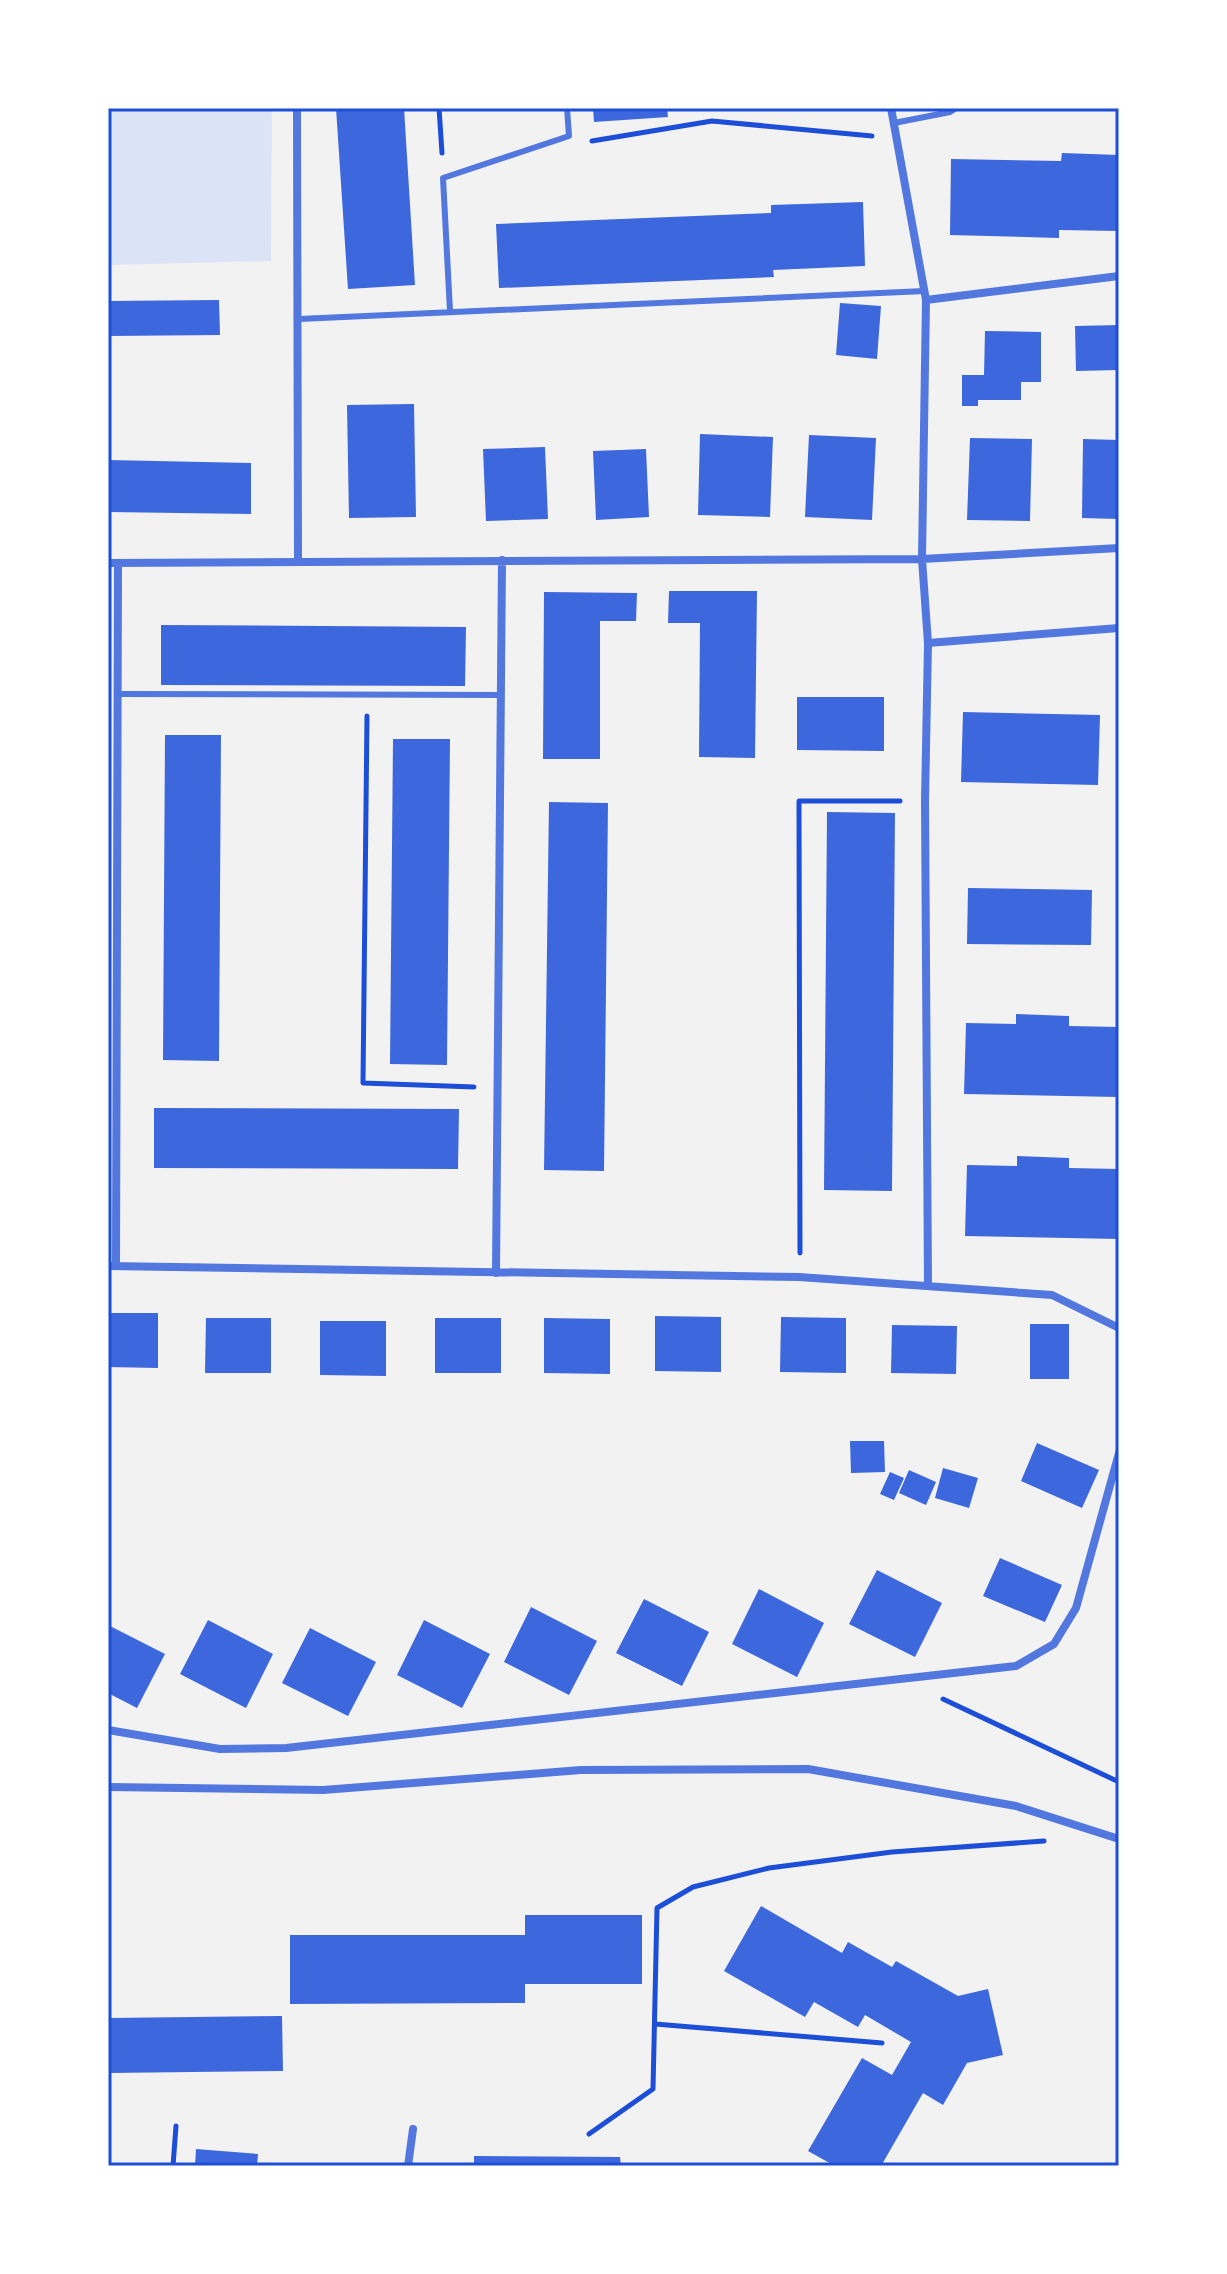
<svg xmlns="http://www.w3.org/2000/svg" width="1227" height="2274" viewBox="0 0 1227 2274" font-family="Lora,serif">
<rect width="100%" height="100%" fill="#f2f2f2"/>
<!-- green -->
<path fill="#dbe4f7" d="M108,108H272L271,261L108,265Z"/>
<!-- building -->
<path fill="#3d67dc" d="M336,108H404L415,285L348,289Z
M593,108H667L668,117L594,122Z
M1062,153L1119,155V231L1059,230V238L950,235L951,159L1061,161Z
M863,202L865,266L773,270L774,277L499,288L496,224L771,213V205Z
M219,300L220,335L108,336V301Z
M840,303L881,306L877,359L836,355Z
M1119,325V370L1076,371L1075,326Z
M985,331L1041,332V382H1021V400H978V406H962V375H984Z
M414,404L416,517L349,518L347,405Z
M700,434L773,437L770,517L698,515Z
M809,435L876,438L872,520L805,517Z
M970,438L1032,439L1030,521L967,520Z
M1083,439L1119,440V519L1082,518Z
M545,447L548,519L486,521L483,449Z
M646,449L649,517L596,520L593,451Z
M108,460L251,463V514L108,512Z
M669,591H757L755,758L699,757L700,623H668Z
M544,592L637,593L636,621H600V759H543Z
M161,625L466,627L465,686L161,685Z
M797,697H884V751L797,750Z
M963,712L1100,715L1098,785L961,782Z
M165,735H221L219,1061L163,1060Z
M393,739H450L447,1065L390,1064Z
M549,802L608,803L604,1171L544,1170Z
M827,812L895,813L892,1191L824,1190Z
M968,888L1092,890L1091,945L967,944Z
M1016,1014L1069,1016V1026L1119,1027L1118,1097L964,1094L966,1023L1016,1024Z
M154,1108L459,1109L458,1169L154,1168Z
M1017,1156L1069,1158V1168L1119,1169V1239L965,1236L967,1165L1017,1166Z
M108,1313H158V1368L108,1367Z
M655,1316L721,1317V1372L655,1371Z
M781,1317L846,1318V1373L780,1372Z
M206,1318H271V1373H205Z
M435,1318H501V1373H435Z
M544,1318L610,1319V1374L544,1373Z
M320,1321H386V1376L320,1375Z
M1030,1324H1069V1379H1030Z
M892,1325L957,1326L956,1374L891,1373Z
M850,1441H884L885,1472L851,1473Z
M1037,1443L1099,1470L1082,1508L1021,1481Z
M943,1468L978,1478L969,1508L935,1498Z
M909,1470L936,1482L926,1505L899,1493Z
M890,1472L904,1478L894,1500L880,1494Z
M1000,1558L1062,1585L1045,1622L983,1596Z
M877,1570L942,1603L915,1657L849,1624Z
M759,1589L824,1623L797,1677L732,1644Z
M644,1599L709,1632L682,1686L616,1653Z
M531,1607L597,1641L569,1695L504,1662Z
M208,1620L273,1654L246,1708L180,1674Z
M424,1620L490,1654L462,1708L397,1675Z
M108,1625L165,1654L137,1708L108,1693Z
M310,1628L376,1662L348,1716L282,1683Z
M761,1906L842,1953L848,1942L892,1967L896,1961L958,1996L988,1989L1003,2055L967,2063L943,2105L923,2093L881,2166H835L808,2151L862,2058L892,2075L911,2042L865,2015L858,2027L814,2002L805,2017L724,1971Z
M525,1915H642V1984H525V2003L290,2004V1935H525Z
M282,2016L283,2071L108,2073V2018Z
M196,2149L258,2154L257,2166H195Z
M474,2156L620,2157L621,2166H474Z"/>
<g fill="none" stroke-linecap="round" stroke-linejoin="round">
<!-- path -->
<path stroke="#1d4ed8" stroke-width="5" d="M439,108L442,153
M592,141L712,121L872,136
M367,716L363,1083L474,1087
M800,1253L799,801H900
M943,1699L1119,1782
M655,2024L882,2043
M589,2134L653,2089L657,1908L693,1887L769,1868L892,1852L1044,1841
M173,2166L176,2126"/>
<!-- service -->
<path stroke="#5277de" stroke-width="6" d="M894,123L950,112L956,108
M450,311L443,178L569,136L567,108
M299,319L925,291
M118,694L501,695"/>
<!-- minor -->
<path stroke="#5277de" stroke-width="8" d="M297,108L298,560
M891,108L926,300L922,559L928,643L925,801L928,1286
M926,300L1119,276
M108,563L922,559L1119,548
M928,643L1119,628
M108,1266L799,1277L1052,1295L1119,1328
M116,1266L118,563
M496,1273L502,560
M108,1730L220,1749L286,1748L1016,1666L1054,1644L1076,1608L1119,1453
M108,1787L323,1790L581,1770L808,1769L1016,1806L1119,1839
M408,2166L413,2129"/>
</g>
<!-- border -->
<rect width="1227" height="2274" fill="none" stroke="#ffffff" stroke-width="220"/>
<rect x="110" y="110" width="1007" height="2054" fill="none" stroke="#1d4ed8" stroke-width="3"/>
</svg>
